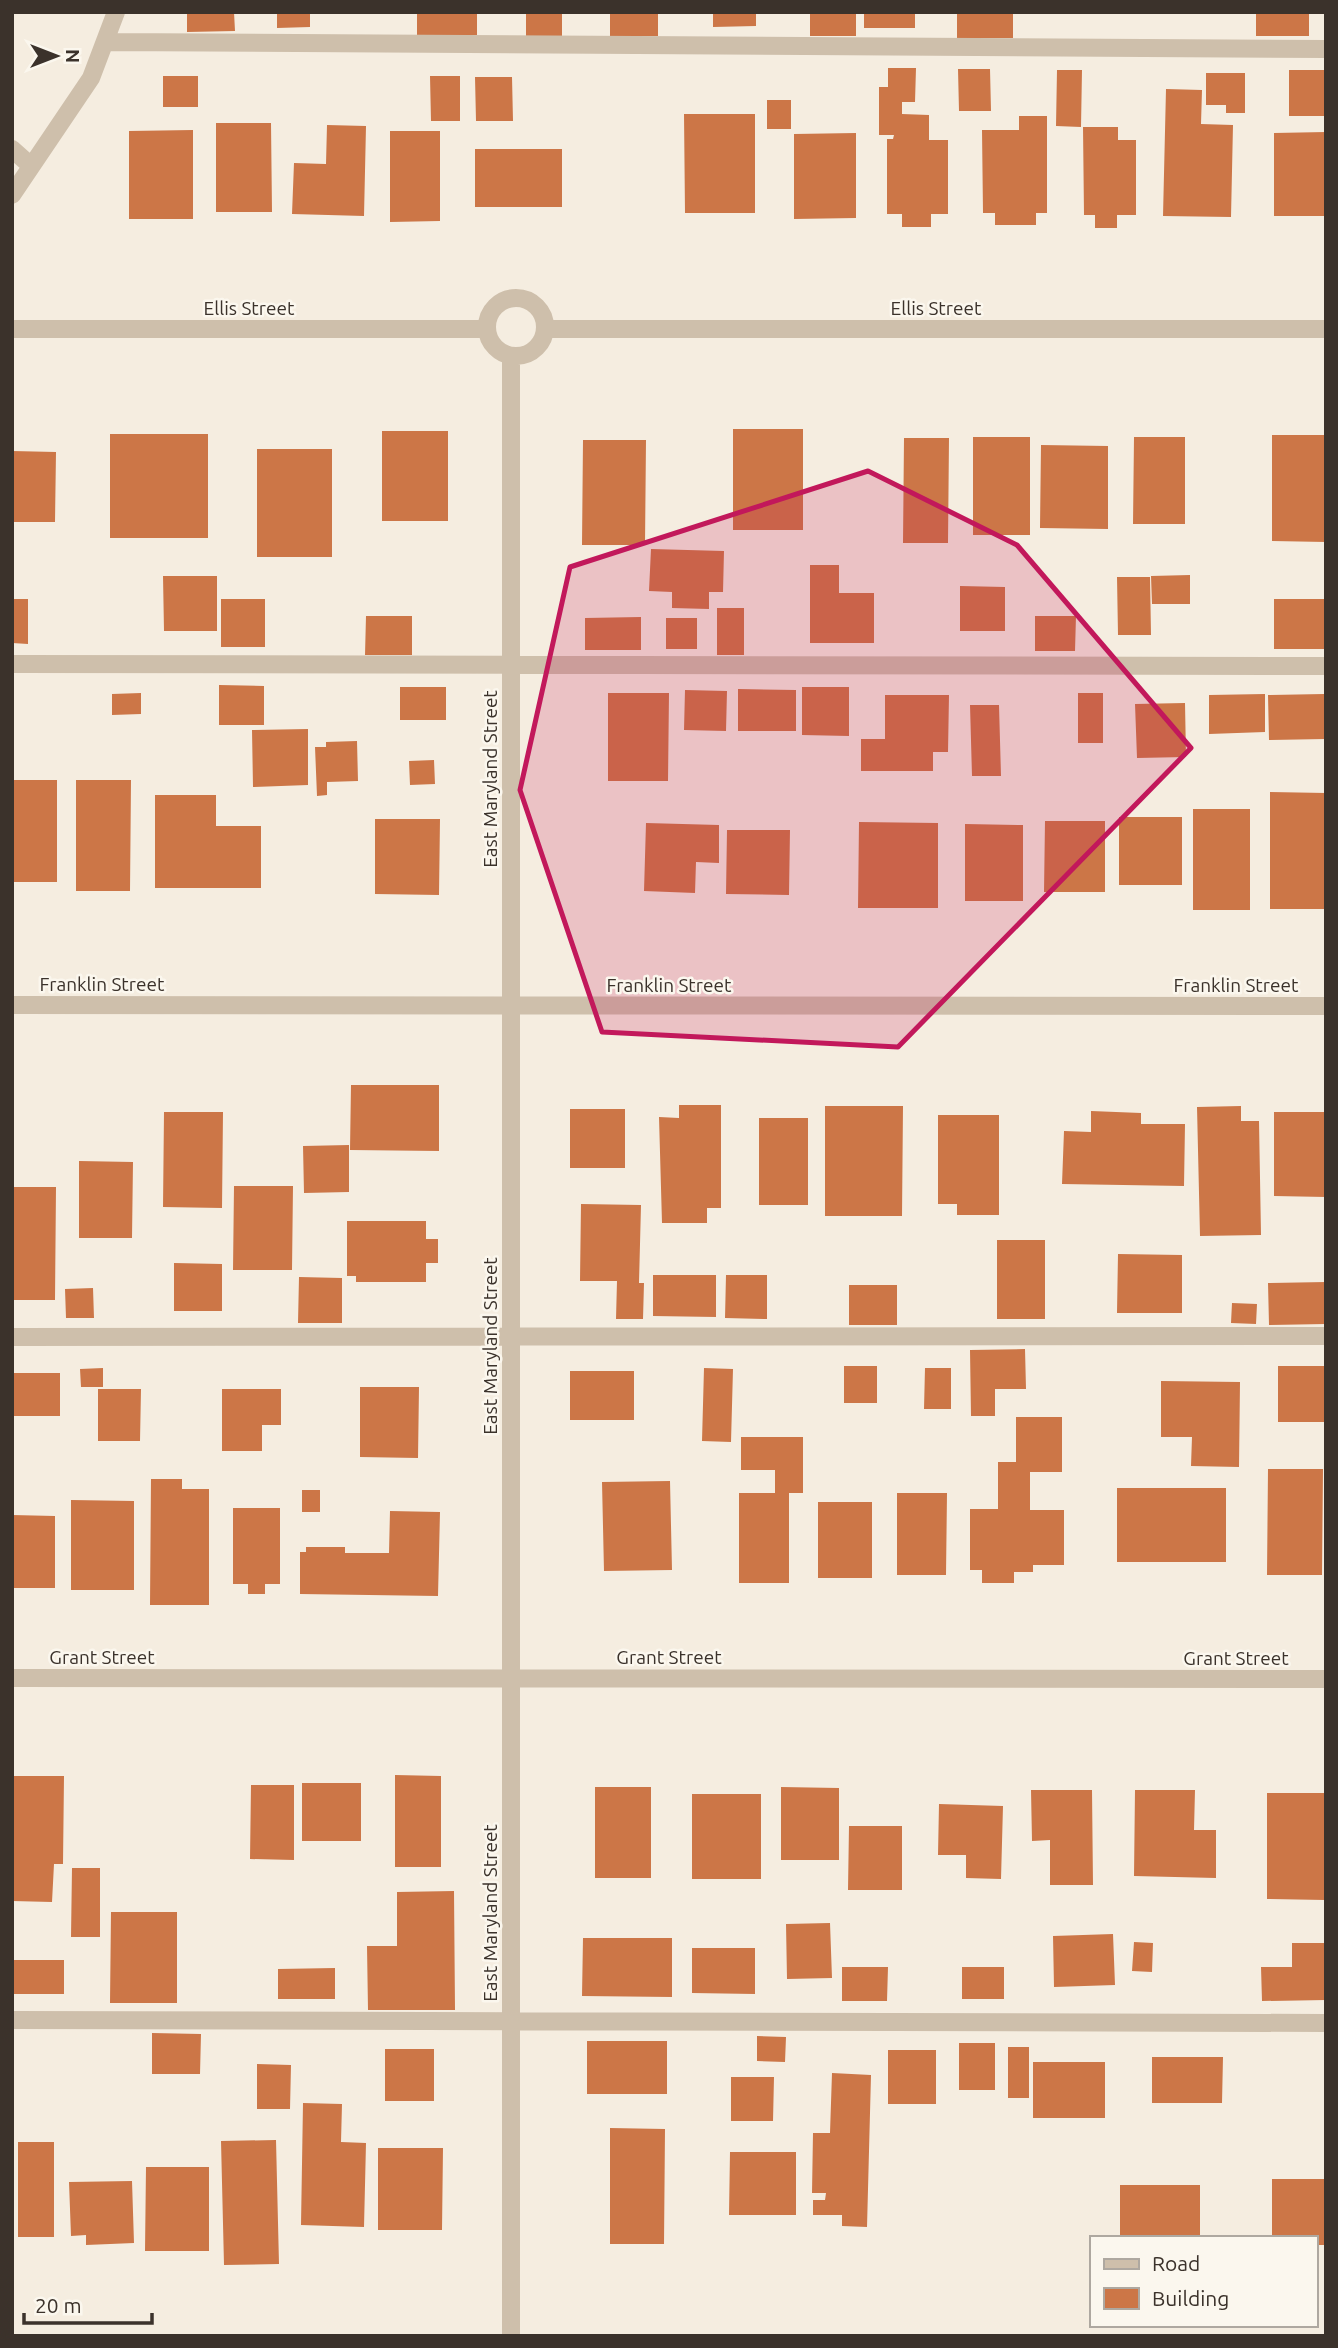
<svg xmlns="http://www.w3.org/2000/svg" width="1338" height="2348" viewBox="0 0 1338 2348" font-family="Ubuntu,sans-serif">
<rect width="100%" height="100%" fill="#f5ede0"/>
<!-- building -->
<path fill="#cc7647" d="M187,12H234L235,31L187,32Z
M277,12H310V27L277,28Z
M417,12H477V35H417Z
M526,12H562V39H526Z
M610,12H658V36H610Z
M713,12H756V26L713,27Z
M810,12H856V36H810Z
M864,12H915V28H864Z
M957,12H1013V38H957Z
M1256,12H1309V36H1256Z
M888,68H916L915,102H902V114L929,115V140H948V214H931V227H902V214H887V139H893L894,135H879V87H888Z
M958,69H990L991,111H959Z
M1057,70H1082L1081,127L1056,126Z
M1289,70H1326V116H1289Z
M1206,73H1245V113H1226V105H1206Z
M163,76H198V107H163Z
M430,76H460V121H431Z
M475,77H512L513,121H476Z
M1166,89L1202,90L1201,124L1233,125L1231,217L1163,216Z
M767,100H791V129H767Z
M684,114H755V213H685Z
M1019,116H1047V213H1036V225H995V213H983L982,130H1019Z
M216,123H271L272,212H216Z
M327,125L366,126L364,216L292,214L294,163L326,164Z
M1083,127H1118V140H1136V215H1117V228H1095V215H1084Z
M193,130V219H129V131Z
M390,131H440V221L390,222Z
M1326,132V216H1274V133Z
M856,133V218L794,219V134Z
M475,149H562V207H475Z
M733,429H803V530H733Z
M382,431H448V521H382Z
M110,434H208V538H110Z
M1272,435H1326V542L1272,541Z
M973,437H1030V535H973Z
M1134,437H1185V524H1133Z
M904,438H949L948,543H903Z
M583,440H646L645,545H582Z
M1041,445L1108,446V529L1040,528Z
M257,449H332V557H257Z
M12,451L56,452L55,522H12Z
M651,549L724,551L723,592H709V609L672,608V592L649,591Z
M810,565H839V593H874V643H810Z
M1190,575V604H1152L1151,576Z
M163,576H217V631H164Z
M1117,577H1150L1151,635H1118Z
M960,586L1005,587V631H960Z
M12,599H28V644L12,643Z
M221,599H265V647H221Z
M1274,599H1326V649H1274Z
M717,608H744V655H717Z
M366,616H412V655H365Z
M1035,616H1076L1075,651H1035Z
M641,617V650H585V618Z
M666,618H697V649H666Z
M219,685L264,686V725H219Z
M400,687H446V720H400Z
M802,687H849V736L802,735Z
M738,689L796,690V731H738Z
M685,690L727,691L726,731L684,730Z
M141,693V714L112,715V694Z
M608,693H669L668,781H608Z
M1078,693H1103V743H1078Z
M1265,694V732L1209,734V695Z
M1324,694L1325,739L1269,740L1268,695Z
M885,695H949L948,752H933V771H861V739H885Z
M1185,703L1186,757L1137,758L1135,704Z
M970,705H999L1001,776H972Z
M308,729V785L253,787L252,730Z
M357,741L358,781L327,782V795L317,796L315,747H326V742Z
M434,760L435,784L410,785L409,761Z
M12,780H57V882H12Z
M76,780H131L130,891H76Z
M1270,792L1326,793V909H1270Z
M155,795H216V826H261V888H155Z
M1193,809H1250V910H1193Z
M1119,817H1182V885H1119Z
M375,819H440L439,895L375,894Z
M1045,821H1105V892H1044Z
M859,822L938,823V908H858Z
M646,823L719,825V863L696,862L695,893L644,891Z
M965,824L1023,825V901H965Z
M727,830H790L789,895L726,894Z
M351,1085H439V1151L350,1150Z
M679,1105H721V1208H707V1223H662L659,1117L679,1118Z
M825,1106H903L902,1216H825Z
M1241,1106V1121H1259L1261,1235L1200,1236L1197,1107Z
M570,1109H625V1168H570Z
M1091,1111L1141,1113V1124H1185L1184,1186L1062,1184L1064,1131L1091,1132Z
M164,1112H223L222,1208L163,1207Z
M1274,1112H1326V1197L1274,1196Z
M938,1115H999V1215H957V1204H938Z
M759,1118H808V1205H759Z
M349,1145V1192L304,1193L303,1146Z
M79,1161L133,1162L132,1238H79Z
M234,1186H293L292,1270H233Z
M12,1187H56L55,1300H12Z
M581,1204L641,1205L639,1283H644L643,1319H616L617,1281H580Z
M347,1221H426V1239H438V1263H426V1282H356V1276H347Z
M997,1240H1045V1319H997Z
M1118,1254L1182,1255V1313H1117Z
M174,1263L222,1264V1311H174Z
M653,1275H716V1317L653,1316Z
M726,1275H767V1319L725,1318Z
M299,1277L342,1278V1323H298Z
M1326,1282V1324L1269,1325L1268,1283Z
M849,1285H897V1325H849Z
M93,1288L94,1318H66L65,1289Z
M1232,1303L1257,1304L1256,1324L1231,1323Z
M1025,1349L1026,1389H995V1416H971L970,1350Z
M844,1366H877V1403H844Z
M1278,1366H1326V1422H1278Z
M103,1368V1387H81L80,1369Z
M704,1368L733,1369L731,1442L702,1441Z
M925,1368H951V1409H924Z
M570,1371H634V1420H570Z
M12,1373H60V1416H12Z
M1161,1381L1240,1382L1239,1467L1191,1466L1192,1437H1161Z
M360,1387H419L418,1458L360,1457Z
M98,1389H141L140,1441H98Z
M222,1389H281V1425H262V1451H222Z
M1016,1417H1062V1472H1030V1510H1064V1565H1033V1572H1014V1583H982V1570H970V1509H998V1462H1016Z
M741,1437H803V1493H789V1583H739V1493H775V1470H741Z
M1268,1469H1323L1322,1575H1267Z
M151,1479H182V1489H209V1605H150Z
M670,1481L672,1570L604,1571L602,1482Z
M1117,1488H1226V1562H1117Z
M302,1490H320V1512H302Z
M897,1493H947L946,1575H897Z
M71,1500L134,1501V1590H71Z
M818,1502H872V1578H818Z
M233,1508H280V1584H265V1594H248V1584H233Z
M390,1511L440,1512L438,1596L300,1594V1552H306V1547H345V1553H389Z
M12,1515L55,1516V1588H12Z
M395,1775L441,1776V1867H395Z
M12,1776H64L63,1864H54L52,1902L12,1901Z
M302,1783H361V1841H302Z
M251,1785H294V1860L250,1859Z
M595,1787H651V1878H595Z
M781,1787L839,1788V1860H781Z
M1031,1790H1092L1093,1885H1050V1840L1032,1841Z
M1135,1790H1195L1194,1830H1216V1878L1134,1876Z
M1267,1793H1325V1900L1267,1899Z
M692,1794H761V1879H692Z
M939,1804L1003,1806L1001,1879L966,1878V1855H938Z
M849,1826H902V1890H848Z
M72,1868H100V1937H71Z
M454,1891L455,2010H368L367,1946H397V1892Z
M111,1912H177V2003H110Z
M830,1923L832,1978L787,1979L786,1924Z
M1113,1934L1115,1985L1054,1987L1053,1936Z
M583,1938H672V1997L582,1996Z
M1134,1942L1153,1943L1152,1972L1132,1971Z
M1292,1943H1326V2000L1262,2001L1261,1967H1292Z
M692,1948H755V1994L692,1993Z
M12,1960H64V1994H12Z
M842,1967H888L887,2001H842Z
M962,1967H1004V1999H962Z
M335,1968V1999H278V1969Z
M152,2033L201,2034L200,2074H152Z
M757,2036L786,2037L785,2062L757,2061Z
M587,2041H667V2094H587Z
M959,2043H995V2090H959Z
M1008,2047H1029V2098H1008Z
M385,2049H434V2101H385Z
M888,2050H936V2104H888Z
M1152,2057H1223L1222,2103H1152Z
M1033,2062H1105V2118H1033Z
M257,2064L291,2065L290,2109H257Z
M832,2073L871,2075L867,2227L842,2226V2215H813V2200H825L826,2193H812L813,2133H830Z
M731,2077H774L773,2121H731Z
M303,2103L342,2104L341,2142L366,2143L364,2227L301,2225Z
M610,2128L665,2129L664,2244H610Z
M276,2140L279,2264L224,2265L221,2141Z
M18,2142H54V2237H18Z
M378,2148H443L442,2230H378Z
M730,2152H796V2215H729Z
M146,2167H209V2251H145Z
M1272,2179H1326V2245H1315V2238H1272Z
M132,2181L134,2243L86,2245V2235L71,2236L69,2182Z
M1120,2185H1200V2238H1120Z"/>
<g fill="none" stroke-linecap="round" stroke-linejoin="round">
<!-- minor -->
<path stroke="#cebfab" stroke-width="18" d="M106,42L1326,49
M12,149L30,165
M12,195L91,78L116,12
M487 327a29 29 0 1 1 58 0a29 29 0 1 1-58 0Z
M12,329H487
M546,329H1326
M12,664L1326,666
M12,1005L1326,1006
M12,1337L1326,1336
M12,1678L1326,1679
M12,2020L1326,2023
M511,2336V357"/>
</g>
<!-- marked area -->
<path fill="#c2185b" fill-opacity="0.2" stroke="#c2185b" stroke-width="5" stroke-linejoin="round" d="M868,471L1017,545L1191,748L898,1047L602,1032L520,790L570,567Z"/>
<g text-anchor="middle" dominant-baseline="central" stroke-width="5" stroke-linejoin="round" paint-order="stroke">
<!-- street labels -->
<g font-size="19" fill="#3b322b" stroke="#fbf7ee">
<text x="249" y="308">Ellis Street</text>
<text x="936" y="308">Ellis Street</text>
<text transform="translate(490 779) rotate(-90)">East Maryland Street</text>
<text x="102" y="984">Franklin Street</text>
<text x="669" y="985">Franklin Street</text>
<text x="1236" y="985">Franklin Street</text>
<text transform="translate(490 1346) rotate(-90)">East Maryland Street</text>
<text x="102" y="1657">Grant Street</text>
<text x="669" y="1657">Grant Street</text>
<text x="1236" y="1658">Grant Street</text>
<text transform="translate(490 1913) rotate(-90)">East Maryland Street</text>
</g>
</g>
<!-- border -->
<rect width="1338" height="2348" fill="none" stroke="#3b322b" stroke-width="28"/>
<!-- legend -->
<rect x="1090" y="2236" width="228" height="91" fill="#fbf7ee" stroke="#aea8a0" stroke-width="2"/>
<rect x="1104" y="2259" width="35" height="10" fill="#cebfab" stroke="#aea8a0" stroke-width="2"/>
<text x="1152" y="2271" font-size="21" fill="#3b322b">Road</text>
<rect x="1104" y="2288" width="35" height="21" fill="#cc7647" stroke="#aea8a0" stroke-width="2"/>
<text x="1152" y="2306" font-size="21" fill="#3b322b">Building</text>
<!-- north arrow -->
<g transform="translate(56 56) rotate(90)" stroke="#fbf7ee" stroke-width="5" paint-order="stroke">
<path d="M0-5L12 26L0 18L-12 26Z" fill="#3b322b"/>
<text y="-10" font-size="19" font-weight="bold" text-anchor="middle" fill="#3b322b">N</text>
</g>
<!-- scale -->
<path d="M24 2313v10h128v-10" fill="none" stroke="#3b322b" stroke-width="3.5"/>
<text x="35" y="2313" font-size="21" fill="#3b322b" stroke="#fbf7ee" stroke-width="5" paint-order="stroke">20 m</text>
</svg>
